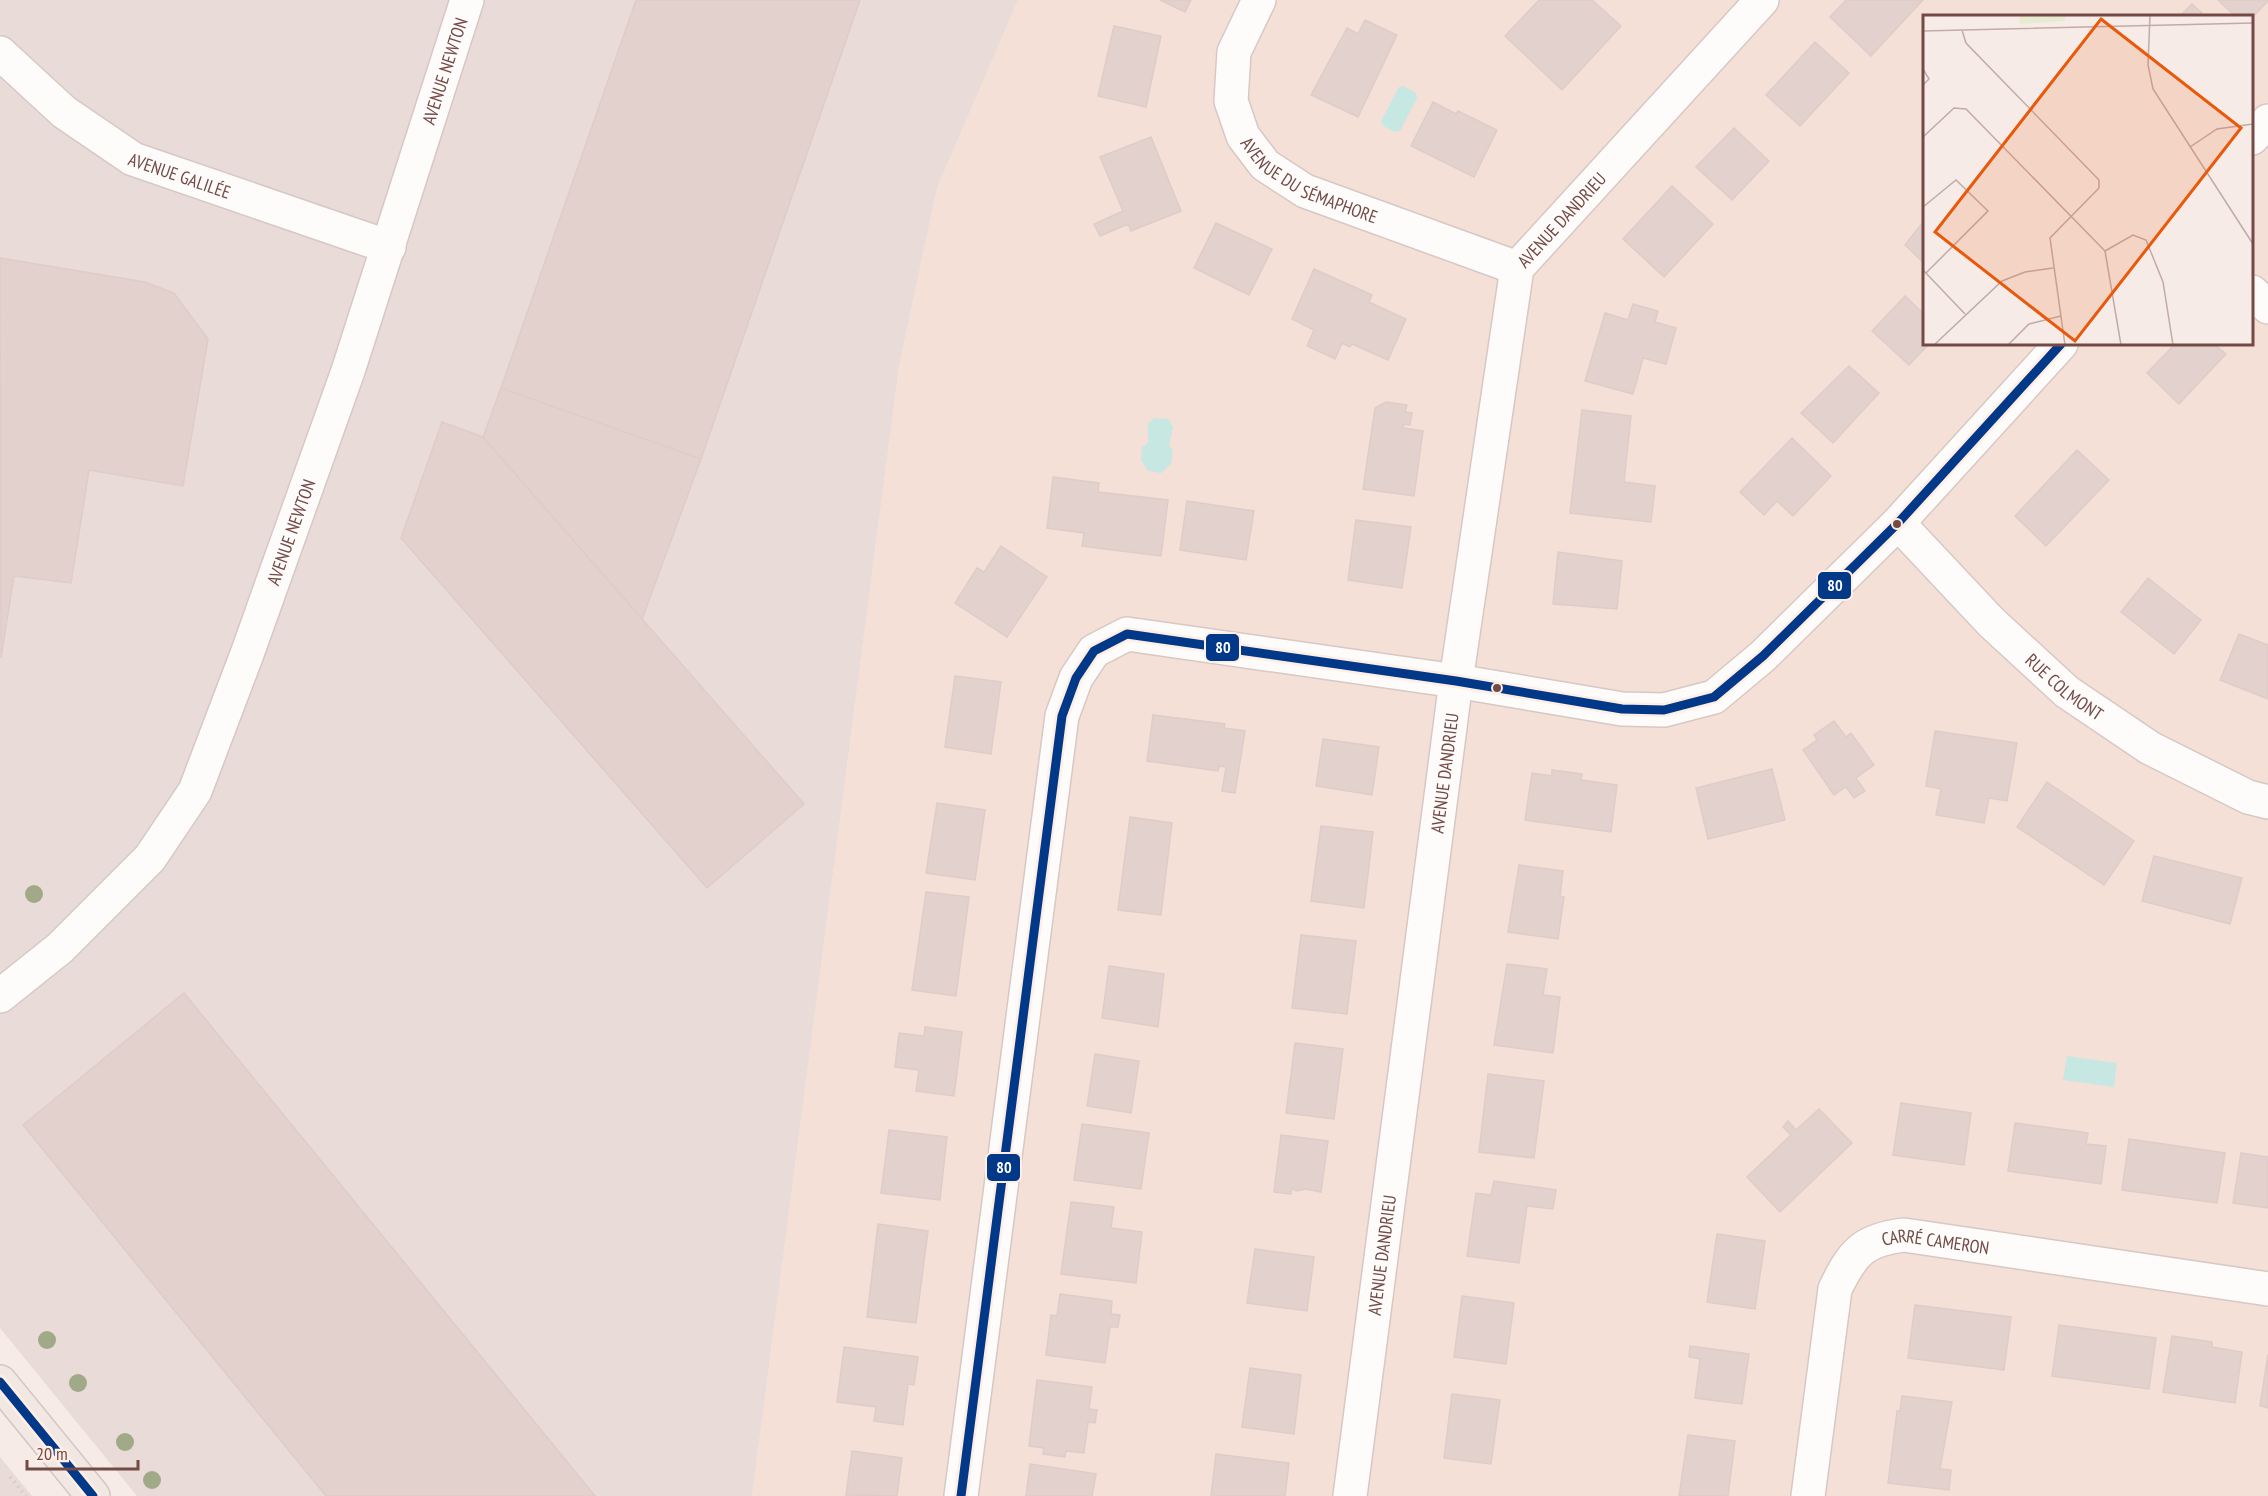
<svg xmlns="http://www.w3.org/2000/svg" width="2268" height="1496" viewBox="0 0 2268 1496" font-family="'PT Sans Narrow',sans-serif">
<rect width="100%" height="100%" fill="#f6ebe6"/>
<!-- residential -->
<path fill="#f4e0d7" fill-rule="evenodd" d="M1018,0H2268V1496H752L899,366L937,188ZM1924,16H2252V344H1924Z"/>
<!-- industrial -->
<path fill="#e9dbd7" d="M0,0H1018L937,188L899,366L752,1496H137L0,1328Z
M0,1457L32,1496H0Z"/>
<!-- water -->
<path fill="#c7e8e2" d="M1403,86L1415,92L1417,98L1400,131L1395,132L1383,126L1381,121L1399,87Z
M1154,418L1168,419L1173,427L1169,446L1173,450L1171,464L1161,473L1148,471L1141,460L1142,447L1148,443V423Z
M2067,1056L2117,1063L2114,1087L2063,1080Z"/>
<!-- building -->
<path fill="#e3d1cd" stroke="#dfccc8" stroke-width="1.5" d="M636,0H860L701,459L501,388Z
M1160,0H1191L1185,12Z
M1539,0H1592L1621,26L1562,90L1505,36Z
M1846,0H1923L1871,56L1830,17Z
M2218,0H2268V1L2252,18L2235,16Z
M2192,4L2202,13L2199,16H2180Z
M1365,20L1397,35L1358,117L1311,95L1347,28L1358,34Z
M1114,26L1161,36L1146,107L1098,96Z
M1815,42L1849,73L1800,126L1766,95Z
M1433,102L1456,114L1458,111L1497,130L1474,177L1411,146Z
M1734,128L1769,161L1732,200L1696,167Z
M1151,137L1181,211L1131,231L1128,224L1100,236L1094,224L1123,211L1100,157Z
M1672,186L1713,224L1664,277L1623,239Z
M1924,221V263L1905,245Z
M1216,223L1272,249L1249,295L1194,268Z
M0,258L145,282L174,293L208,339L183,486L89,470L71,583L14,576L1,658Z
M1314,269L1372,295L1369,302L1406,319L1388,360L1352,344L1350,347L1342,343L1335,359L1307,346L1314,330L1292,319Z
M1905,296L1924,314V344H1929L1909,365L1872,331Z
M1633,304L1658,311L1655,322L1676,328L1666,364L1643,358L1633,394L1585,381L1605,313L1628,320Z
M2175,344H2214L2226,354L2179,404L2147,373Z
M1849,366L1879,393L1833,443L1801,413Z
M501,388L701,459L642,619L483,437Z
M1386,402L1407,405L1405,412L1412,413L1410,425L1404,424L1403,428L1423,431L1414,496L1363,489L1375,408Z
M1582,410L1631,416L1624,482L1655,486L1651,522L1570,513Z
M442,422L483,437L804,804L707,888L401,538Z
M1792,438L1831,476L1793,516L1777,501L1764,515L1740,492Z
M2077,450L2109,480L2046,546L2015,516Z
M1053,477L1099,483L1098,492L1168,500L1161,556L1082,546L1084,533L1047,528Z
M1187,501L1254,511L1246,560L1180,550Z
M1356,520L1411,527L1402,588L1348,580Z
M1001,546L1047,577L1007,637L955,603L977,568L984,572Z
M1558,552L1622,561L1617,609L1553,604Z
M2148,578L2201,620L2174,654L2121,612Z
M2239,634L2268,645V699L2220,680Z
M955,676L1001,682L991,754L945,747Z
M1153,715L1225,724L1224,728L1245,731L1235,793L1222,791L1226,767L1219,766L1218,771L1147,761Z
M1834,721L1846,737L1851,733L1874,765L1856,778L1865,791L1854,798L1846,787L1834,795L1803,750L1817,740L1814,735Z
M1935,731L2017,743L2007,801L1989,798L1984,823L1936,815L1941,789L1926,786Z
M1323,739L1379,747L1372,795L1316,786Z
M1772,769L1785,820L1708,839L1696,788Z
M1552,770L1582,774L1581,780L1617,785L1611,832L1525,820L1532,773L1552,776Z
M2047,782L2134,841L2104,885L2017,827Z
M937,803L985,810L975,880L926,873Z
M1130,817L1172,823L1161,915L1118,910Z
M1321,826L1373,832L1364,908L1311,901Z
M2154,856L2242,878L2230,924L2142,901Z
M1519,865L1563,871L1560,896L1564,897L1558,939L1508,932Z
M926,892L969,897L956,996L912,990Z
M1301,935L1356,941L1347,1014L1292,1008Z
M1507,964L1547,969L1543,995L1560,997L1553,1053L1494,1045Z
M1109,966L1164,974L1158,1027L1102,1018Z
M184,993L595,1496H326L23,1125Z
M925,1027L962,1032L954,1096L916,1091L919,1070L895,1067L899,1033L924,1036Z
M1295,1043L1343,1049L1334,1119L1286,1113Z
M1095,1054L1139,1061L1131,1113L1087,1106Z
M1488,1074L1544,1081L1534,1158L1479,1152Z
M1901,1103L1971,1113L1964,1165L1893,1155Z
M1819,1109L1852,1143L1780,1212L1747,1177L1791,1135L1783,1127L1788,1121L1796,1130Z
M2015,1123L2088,1133L2086,1144L2106,1146L2101,1184L2008,1171Z
M1082,1124L1149,1133L1141,1189L1074,1180Z
M889,1130L947,1137L940,1200L881,1193Z
M1281,1135L1328,1141L1321,1192L1306,1189L1296,1191L1292,1188L1291,1194L1274,1192Z
M2129,1139L2225,1153L2217,1203L2122,1190Z
M2241,1153L2268,1157V1208L2233,1203Z
M1494,1181L1556,1190L1553,1209L1527,1206L1519,1263L1467,1256L1476,1193L1491,1195Z
M1071,1202L1114,1207L1111,1228L1142,1232L1136,1283L1061,1274Z
M878,1224L928,1231L916,1323L867,1317Z
M1717,1234L1765,1241L1755,1309L1707,1302Z
M1255,1249L1314,1257L1307,1311L1247,1303Z
M1060,1294L1112,1301L1111,1314L1120,1315L1118,1327H1110L1105,1363L1046,1355L1051,1315L1057,1316Z
M1462,1296L1514,1303L1506,1364L1454,1357Z
M1915,1305L2011,1317L2004,1370L1908,1358Z
M2059,1325L2156,1338L2149,1389L2052,1376Z
M2172,1336L2212,1342V1347L2242,1352L2235,1403L2163,1392Z
M1690,1346L1749,1354L1742,1404L1695,1398L1700,1359L1689,1357Z
M844,1347L918,1357L914,1385L908,1384L903,1425L874,1421L876,1407L837,1402Z
M2268,1354V1408L2260,1406Z
M1250,1368L1301,1375L1294,1434L1242,1427Z
M1037,1380L1092,1387L1089,1409L1097,1410L1095,1423L1088,1422L1084,1453L1066,1451L1065,1457L1043,1454L1044,1448L1029,1446Z
M1452,1394L1500,1400L1491,1464L1444,1458Z
M1902,1396L1952,1402L1940,1469L1951,1470L1949,1490L1888,1483L1897,1411H1900Z
M1688,1435L1735,1441L1728,1496H1679Z
M852,1451L902,1458L897,1496L846,1495Z
M1216,1454L1289,1463L1285,1496H1211Z
M1030,1464L1096,1474L1092,1496H1026Z"/>
<g fill="none" stroke-linecap="round" stroke-linejoin="round">
<defs>
<g id="minor">
<path id="s1" d="M1259,0L1234,52L1231,101L1243,136L1265,165L1305,191L1517,268"/>
<path id="s2" d="M0,53L64,112L133,159L389,247"/>
<path d="M2252,138L2268,121"/>
<path d="M2252,292L2268,307"/>
<path id="s3" d="M1898,523L1991,622L2067,692L2150,748L2248,797L2268,802"/>
<path id="s4" d="M0,996L60,948L150,858L195,791L247,654L348,371L467,0"/>
<path d="M961,1496L1062,716L1076,678L1094,651L1127,634L1456,681L1622,709L1664,710L1714,697L1763,656L1898,523L2061,344"/>
<path id="s5" d="M1350,1496L1456,681L1517,268L1762,0"/>
<path id="s6" d="M1808,1496L1835,1289C1853,1252 1863,1240 1904,1235L2268,1289"/>
</g>
<path id="major" d="M0,1382L93,1496"/>
</defs>
<!-- minor casing -->
<use href="#minor" stroke="#d7c8c4" stroke-width="36"/>
<!-- major casing -->
<use href="#major" stroke="#d5c6c3" stroke-width="36"/>
<!-- path -->
<path stroke="#d7cac8" stroke-width="4" stroke-dasharray="1.5 4.5" stroke-linecap="butt" d="M10,1477L26,1496"/>
<!-- minor -->
<use href="#minor" stroke="#fefcfb" stroke-width="33"/>
<!-- major -->
<use href="#major" stroke="#f2e8e3" stroke-width="33"/>
<defs>
<path id="bus-1" d="M0,1382L93,1496
M961,1496L1062,716L1076,678L1094,651L1127,634L1456,681L1622,709L1664,710L1714,697L1763,656L1898,523L2061,344"/>
</defs>
<!-- bus-1 casing -->
<use href="#bus-1" stroke="#ffeee6" stroke-width="14"/>
<!-- bus-1 -->
<use href="#bus-1" stroke="#013888" stroke-width="9"/>
</g>
<!-- trees -->
<g fill="#a1aa88">
<circle cx="34" cy="894" r="9"/>
<circle cx="47" cy="1340" r="9"/>
<circle cx="78" cy="1383" r="9"/>
<circle cx="125" cy="1442" r="9"/>
<circle cx="152" cy="1480" r="9"/>
</g>
<!-- markers -->
<g fill="#744a46" stroke="#ffeee6" stroke-width="2">
<circle cx="1897" cy="524" r="5"/>
<circle cx="1497" cy="688" r="5"/>
</g>
<g text-anchor="middle" dominant-baseline="central" stroke-width="4.5" stroke-linejoin="round" paint-order="stroke">
<!-- street labels -->
<g font-size="18" fill="#744a46" stroke="#ffeee6">
<text stroke="none"><textPath href="#s4" startOffset="1047">AVENUE NEWTON</textPath></text>
<text stroke="none"><textPath href="#s2" startOffset="220">AVENUE GALILÉE</textPath></text>
<text stroke="none"><textPath href="#s1" startOffset="226">AVENUE DU SÉMAPHORE</textPath></text>
<text stroke="none"><textPath href="#s5" startOffset="1305">AVENUE DANDRIEU</textPath></text>
<text stroke="none"><textPath href="#s4" startOffset="561">AVENUE NEWTON</textPath></text>
<text stroke="none"><textPath href="#s3" startOffset="234">RUE COLMONT</textPath></text>
<text stroke="none"><textPath href="#s5" startOffset="729">AVENUE DANDRIEU</textPath></text>
<text stroke="none"><textPath href="#s6" startOffset="334">CARRÉ CAMERON</textPath></text>
<text stroke="none"><textPath href="#s5" startOffset="243">AVENUE DANDRIEU</textPath></text>
</g>
</g>
<!-- overview -->
<g transform="translate(1923 15)">
<rect width="330" height="330" fill="#f6ebe6"/>
<path d="M96,0H142V6L97,9Z" fill="#e8ebcf"/>
<path fill="none" stroke="#c2aba6" stroke-width="1.5" d="M227,0L225,50L230,74L330,229M39,15L43,28L176,165V173L127,223L142,330M0,16L330,8M0,54L6,64L0,70M0,122L31,93L43,94L182,236L198,330M267,132L294,114L330,109M0,192L33,165L65,196L3,258M182,236L210,220L223,225L240,267L250,330M0,255L42,299M11,330L79,266L102,257L130,253M85,330L106,309L138,301"/>
<path fill="#e8590c" fill-opacity="0.15" stroke="#e8590c" stroke-width="3" d="M178,4L318,113L152,326L12,217Z"/>
<rect width="330" height="330" fill="none" stroke="#744a46" stroke-width="3"/>
</g>
<g stroke="#ffeee6" stroke-width="2">
<rect x="1817" y="571" width="35" height="29" rx="6" fill="#013888"/>
<rect x="1205" y="633" width="35" height="29" rx="6" fill="#013888"/>
<rect x="986" y="1153" width="35" height="29" rx="6" fill="#013888"/>
</g>
<g font-size="16" text-anchor="middle" font-weight="bold" fill="#fff">
<text x="1835" y="591">80</text>
<text x="1223" y="653">80</text>
<text x="1004" y="1173">80</text>
</g>
<!-- scale -->
<path d="M27 1460v9h111v-9" fill="none" stroke="#744a46" stroke-width="3"/>
<text x="36" y="1460" font-size="18" fill="#744a46" stroke="#ffeee6" stroke-width="4.5" paint-order="stroke">20 m</text>
</svg>
